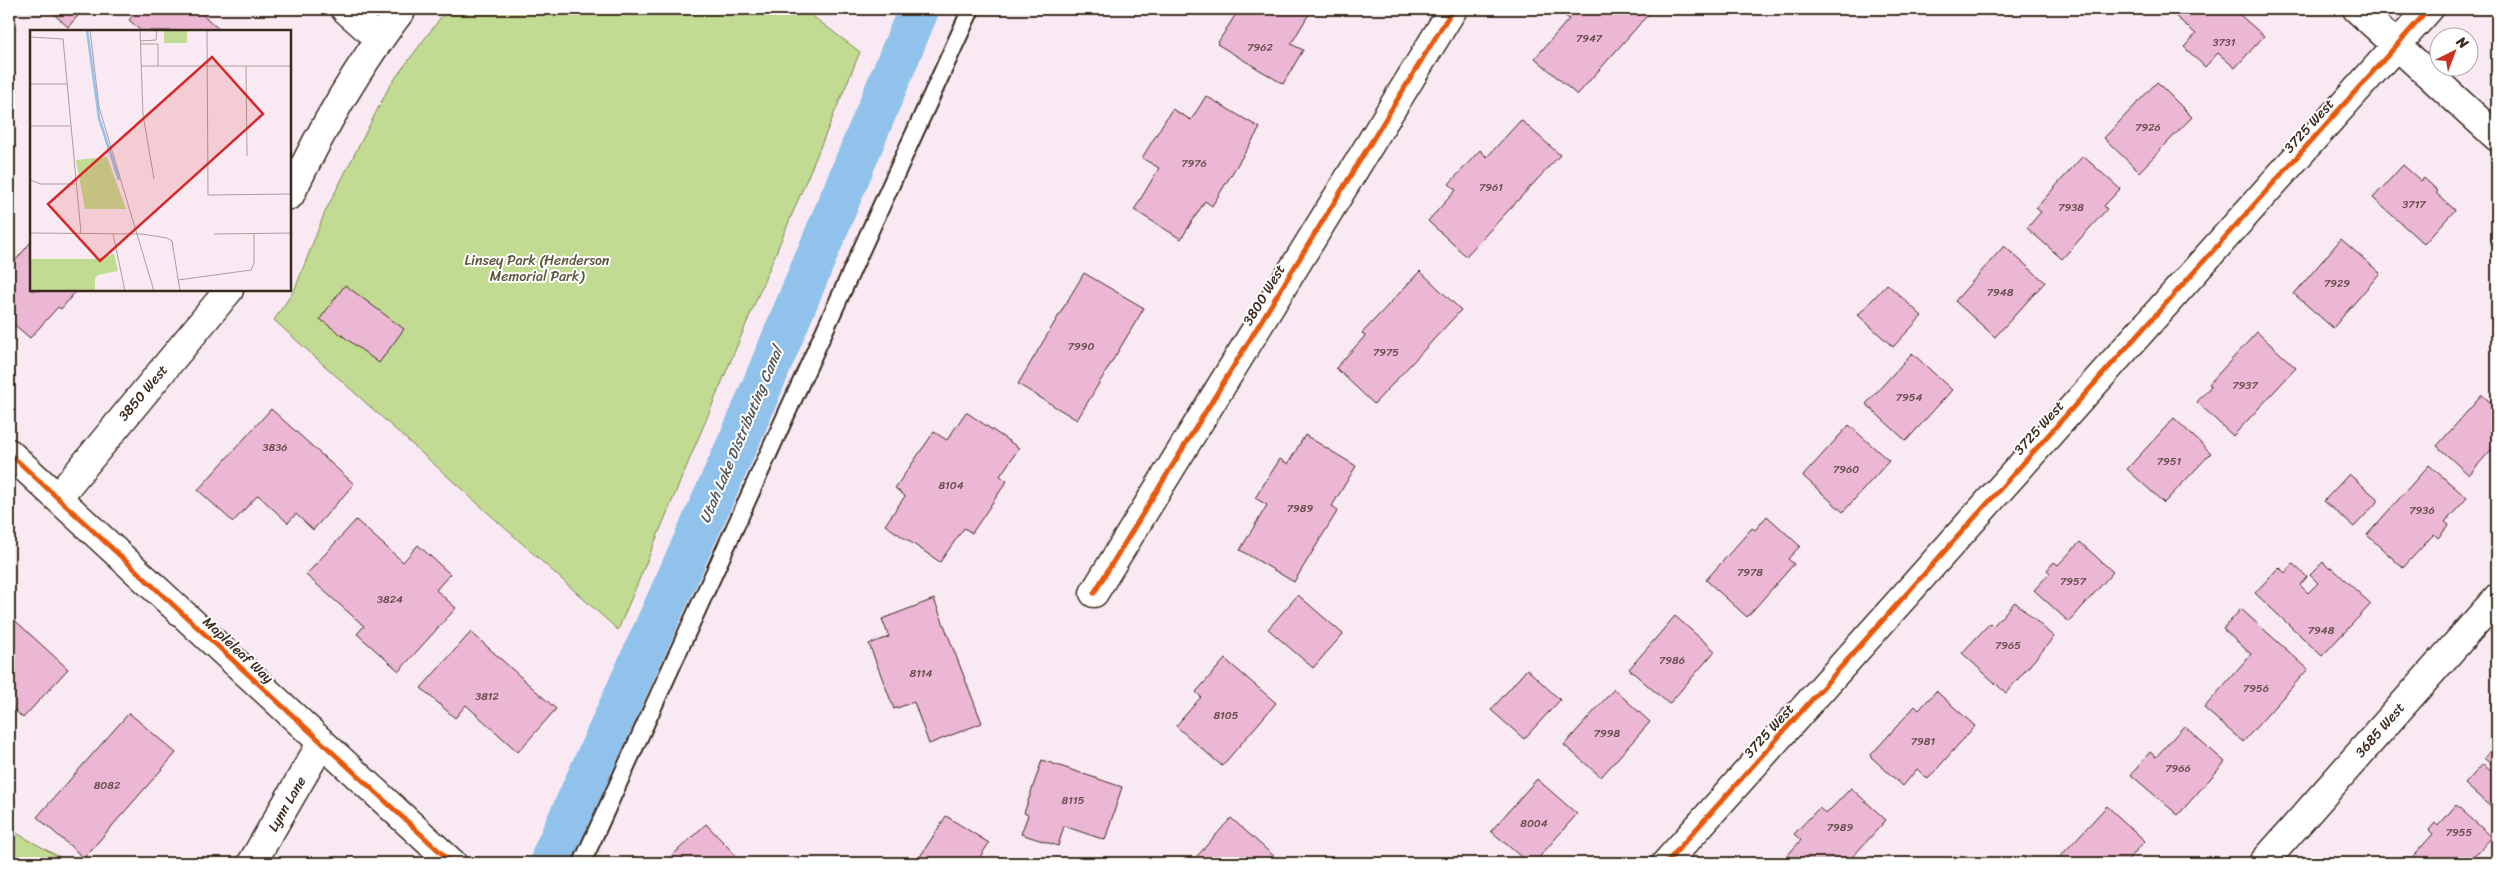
<svg xmlns="http://www.w3.org/2000/svg" width="2506" height="872" viewBox="0 0 2506 872" font-family="Sriracha,sans-serif">
<rect width="100%" height="100%" fill="#f9e9f2"/>
<filter id="ink" filterUnits="userSpaceOnUse"><feTurbulence type="fractalNoise" baseFrequency=".02" numOctaves="2"/><feDisplacementMap in="SourceGraphic" scale="10" xChannelSelector="R" yChannelSelector="G"/><feConvolveMatrix kernelMatrix="1 2 1 2 8 2 1 2 1" color-interpolation-filters="sRGB"/></filter>
<g filter="url(#ink)">
<!-- green -->
<path fill="#c1dc92" stroke="#7e8358" d="M447,9H803L860,52L618,630L274,320L295,289L325,212L390,85Z
M9,829L70,863H9Z"/>
<g fill="none" stroke-linecap="round" stroke-linejoin="round">
<!-- canal -->
<path stroke="#90c2ec" stroke-width="41" d="M552,856L746,425L919,9"/>
</g>
<!-- building -->
<path fill="#ecb7d4" stroke="#3b2a1e" d="M48,9H84L68,27Z
M139,9H196L221,31H141L129,20Z
M1239,9H1312L1291,44L1303,50L1283,84L1217,44Z
M1569,9H1653L1577,95L1535,58L1569,19L1564,15Z
M2167,9H2233L2264,36L2235,68L2218,53L2205,67L2184,47L2196,34Z
M2157,82L2192,117L2139,172L2104,138Z
M1206,96L1260,128L1212,206L1205,201L1181,239L1134,210L1159,168L1142,158L1172,109L1191,120Z
M1521,120L1560,155L1466,256L1428,221L1456,190L1449,184L1480,150L1487,157Z
M2083,156L2120,189L2104,206L2107,209L2062,259L2027,228L2041,212L2036,208Z
M2403,165L2421,181L2424,178L2438,191L2436,193L2455,210L2424,244L2373,198Z
M2341,239L2380,273L2333,328L2294,294Z
M31,242V290H77L61,309L58,307L30,338L9,320V268Z
M2004,246L2045,282L1995,337L1955,301Z
M1420,271L1461,310L1374,404L1336,368L1365,336L1362,333Z
M1084,273L1144,308L1077,420L1018,384Z
M1887,284L1922,316L1893,347L1858,315Z
M345,285L404,329L379,363L320,319Z
M2257,332L2296,368L2233,436L2197,402L2211,386L2209,384Z
M1912,353L1952,390L1906,441L1866,404Z
M2482,395L2497,408V443L2469,475L2437,446Z
M271,409L354,484L313,530L296,514L288,523L258,495L233,522L198,490Z
M966,412L1019,448L1000,476L1007,481L972,533L964,528L940,562L885,525L905,496L895,488L934,432L947,440Z
M2174,418L2211,453L2164,503L2127,469Z
M1849,425L1889,461L1843,512L1803,476Z
M1305,435L1356,466L1332,506L1338,510L1294,582L1240,550L1267,505L1255,498L1280,459L1288,464Z
M2429,465L2467,498L2445,522L2449,525L2438,538L2434,534L2403,568L2367,535Z
M2349,474L2379,500L2354,527L2324,501Z
M1767,516L1800,546L1788,559L1794,564L1747,617L1706,580L1752,528L1755,530Z
M356,520L403,562L418,545L450,574L436,590L456,608L399,671L357,634L364,626L306,575Z
M2080,542L2113,572L2069,622L2034,590L2050,573L2047,570L2054,562L2058,565Z
M2323,562L2330,569L2331,567L2371,604L2322,656L2255,593L2279,567L2285,573L2293,564L2307,577L2300,585L2308,593L2318,583L2310,575Z
M1298,595L1343,634L1313,668L1268,629Z
M934,599L982,723L929,744L914,702L894,709L869,644L889,637L882,619Z
M2015,602L2054,637L2006,693L1962,653L1990,623L1993,626Z
M2241,609L2308,669L2243,742L2204,708L2251,654L2223,629Z
M9,615L68,669L23,718L9,705Z
M1675,616L1715,651L1669,704L1629,669Z
M471,632L556,709L518,752L466,705L455,718L421,688Z
M1225,659L1276,703L1222,766L1176,726L1201,697L1196,692Z
M1527,669L1560,700L1524,739L1491,710Z
M1614,689L1650,722L1601,777L1564,745Z
M1936,691L1975,726L1928,779L1917,769L1903,786L1870,756L1915,706L1919,710Z
M129,713L176,753L84,858L37,817Z
M2184,726L2225,762L2178,815L2131,775L2150,752L2156,757Z
M2497,743V770L2484,758Z
M1042,760L1122,787L1105,840L1064,826L1058,846L1021,834L1028,815L1024,813Z
M2483,764L2497,777V807L2494,810L2465,784Z
M1537,779L1577,814L1534,863H1528L1491,831Z
M1851,788L1886,820L1847,863H1794L1787,856L1801,840L1794,834L1819,808L1826,814Z
M2456,805L2492,837L2468,863H2407L2433,834L2429,830L2435,823L2438,826Z
M2107,806L2145,841L2125,863H2061L2057,860Z
M946,816L989,843L976,863H916Z
M1231,818L1276,858L1272,863H1191Z
M706,824L743,863H664Z"/>
<g fill="none" stroke-linecap="round" stroke-linejoin="round">
<defs>
<path id="lane" d="M582,863L971,9"/>
<path id="street" d="M345,9L379,39
M2357,9L2497,137
M290,195C321,130 358,66 402,9
M9,453L452,863
M58,497L229,290
M1094,593L1453,9
M252,863L321,744
M1666,863L2429,9
M2263,863L2497,598"/>
</defs>
<!-- lane casing -->
<use href="#lane" stroke="#3b2a1e" stroke-width="20"/>
<!-- street casing -->
<use href="#street" stroke="#3b2a1e" stroke-width="31"/>
<!-- lane -->
<use href="#lane" stroke="#fff" stroke-width="16"/>
<!-- street -->
<use href="#street" stroke="#fff" stroke-width="28"/>
<defs>
<path id="cycleway" d="M9,453L452,863
M1094,593L1453,9
M1666,863L2429,9"/>
</defs>
<!-- cycleway casing -->
<use href="#cycleway" stroke="#fff" stroke-width="8"/>
<!-- cycleway -->
<use href="#cycleway" stroke="#e8590c" stroke-width="5"/>
</g>
</g>
<g text-anchor="middle" dominant-baseline="central" stroke-width="4" stroke-linejoin="round" paint-order="stroke">
<!-- number labels -->
<g font-size="11" fill="#674d4c">
<text x="1589" y="38">7947</text>
<text x="2224" y="42">3731</text>
<text x="1260" y="47">7962</text>
<text x="2148" y="127">7926</text>
<text x="1194" y="163">7976</text>
<text x="1491" y="187">7961</text>
<text x="2414" y="204">3717</text>
<text x="2071" y="207">7938</text>
<text x="2337" y="283">7929</text>
<text x="2000" y="292">7948</text>
<text x="1081" y="346">7990</text>
<text x="1386" y="352">7975</text>
<text x="2245" y="385">7937</text>
<text x="1909" y="397">7954</text>
<text x="275" y="447">3836</text>
<text x="2169" y="461">7951</text>
<text x="1846" y="469">7960</text>
<text x="951" y="485">8104</text>
<text x="1300" y="508">7989</text>
<text x="2422" y="510">7936</text>
<text x="1750" y="572">7978</text>
<text x="2073" y="581">7957</text>
<text x="390" y="599">3824</text>
<text x="2321" y="630">7948</text>
<text x="2008" y="645">7965</text>
<text x="1672" y="660">7986</text>
<text x="921" y="673">8114</text>
<text x="2256" y="688">7956</text>
<text x="487" y="696">3812</text>
<text x="1226" y="715">8105</text>
<text x="1607" y="733">7998</text>
<text x="1923" y="741">7981</text>
<text x="2178" y="768">7966</text>
<text x="107" y="785">8082</text>
<text x="1073" y="800">8115</text>
<text x="1534" y="823">8004</text>
<text x="1840" y="827">7989</text>
<text x="2459" y="832">7955</text>
</g>
<!-- street labels -->
<g font-size="14" fill="#3b2a1e" stroke="#fff">
<text transform="translate(2309 126) rotate(-48)">3725 West</text>
<text transform="translate(1264 295) rotate(-59)">3800 West</text>
<text transform="translate(143 393) rotate(-50)">3850 West</text>
<text transform="translate(2039 428) rotate(-48)">3725 West</text>
<text transform="translate(238 650) rotate(43)">Mapleleaf Way</text>
<text transform="translate(2380 730) rotate(-49)">3685 West</text>
<text transform="translate(1769 731) rotate(-48)">3725 West</text>
<text transform="translate(287 804) rotate(-60)">Lynn Lane</text>
</g>
<!-- park labels -->
<g font-size="14" fill="#5c563b" stroke="#fff">
<text x="537" y="260">Linsey Park (Henderson<tspan x="537" dy="16">Memorial Park)</tspan></text>
</g>
<!-- water labels -->
<g font-size="15" font-style="italic" fill="#54585c" stroke="#fff">
<text transform="translate(741 435) rotate(-67)">Utah Lake Distributing Canal</text>
</g>
</g>
<!-- overview -->
<g transform="translate(30 30)">
<rect width="261" height="261" fill="#f9e9f2"/>
<path d="M134,0H157V13H134ZM77,127L96,179H55L46,130ZM84,224L88,241L68,245L65,248V261H0V229H63Z" fill="#c1dc92"/>
<path fill="none" stroke="#90c2ec" stroke-width="2.5" d="M57,0L69,88L89,150"/>
<path fill="none" stroke="#ad9d9d" stroke-width="1" d="M60,0L69,77L124,261M110,0L113,85L124,149M177,0L178,165L262,164M0,7L33,9L51,203M110,11L126,10L127,0M110,14H128V36M111,36H262M216,37L217,126M0,54H37M0,96H40M0,150L11,154H45M0,203L112,204L137,208L142,211L150,261M83,204L95,261M184,204L262,203M148,250L221,240L224,233V204"/>
<path fill="#d62828" fill-opacity="0.15" stroke="#d62828" stroke-width="2.5" d="M182,27L233,84L70,231L18,174Z"/>
<rect width="261" height="261" fill="none" stroke="#3b2a1e" stroke-width="2.5"/>
</g>
<!-- margin -->
<rect width="2506" height="872" fill="none" stroke="#fff" stroke-width="30"/>
<rect x="15" y="15" width="2476" height="842" fill="none" stroke="#3b2a1e" stroke-width="2" filter="url(#ink)"/>
<!-- north arrow -->
<g transform="translate(2454 52) rotate(42)"><circle r="24" fill="#ffffff" stroke="#b1aaa5"/>
<path d="M0-4L9 19L0 12L-9 19Z" fill="#c8321e"/>
<text y="-8" font-size="14" font-weight="bold" text-anchor="middle" fill="#3b2a1e">N</text>
</g>
</svg>
